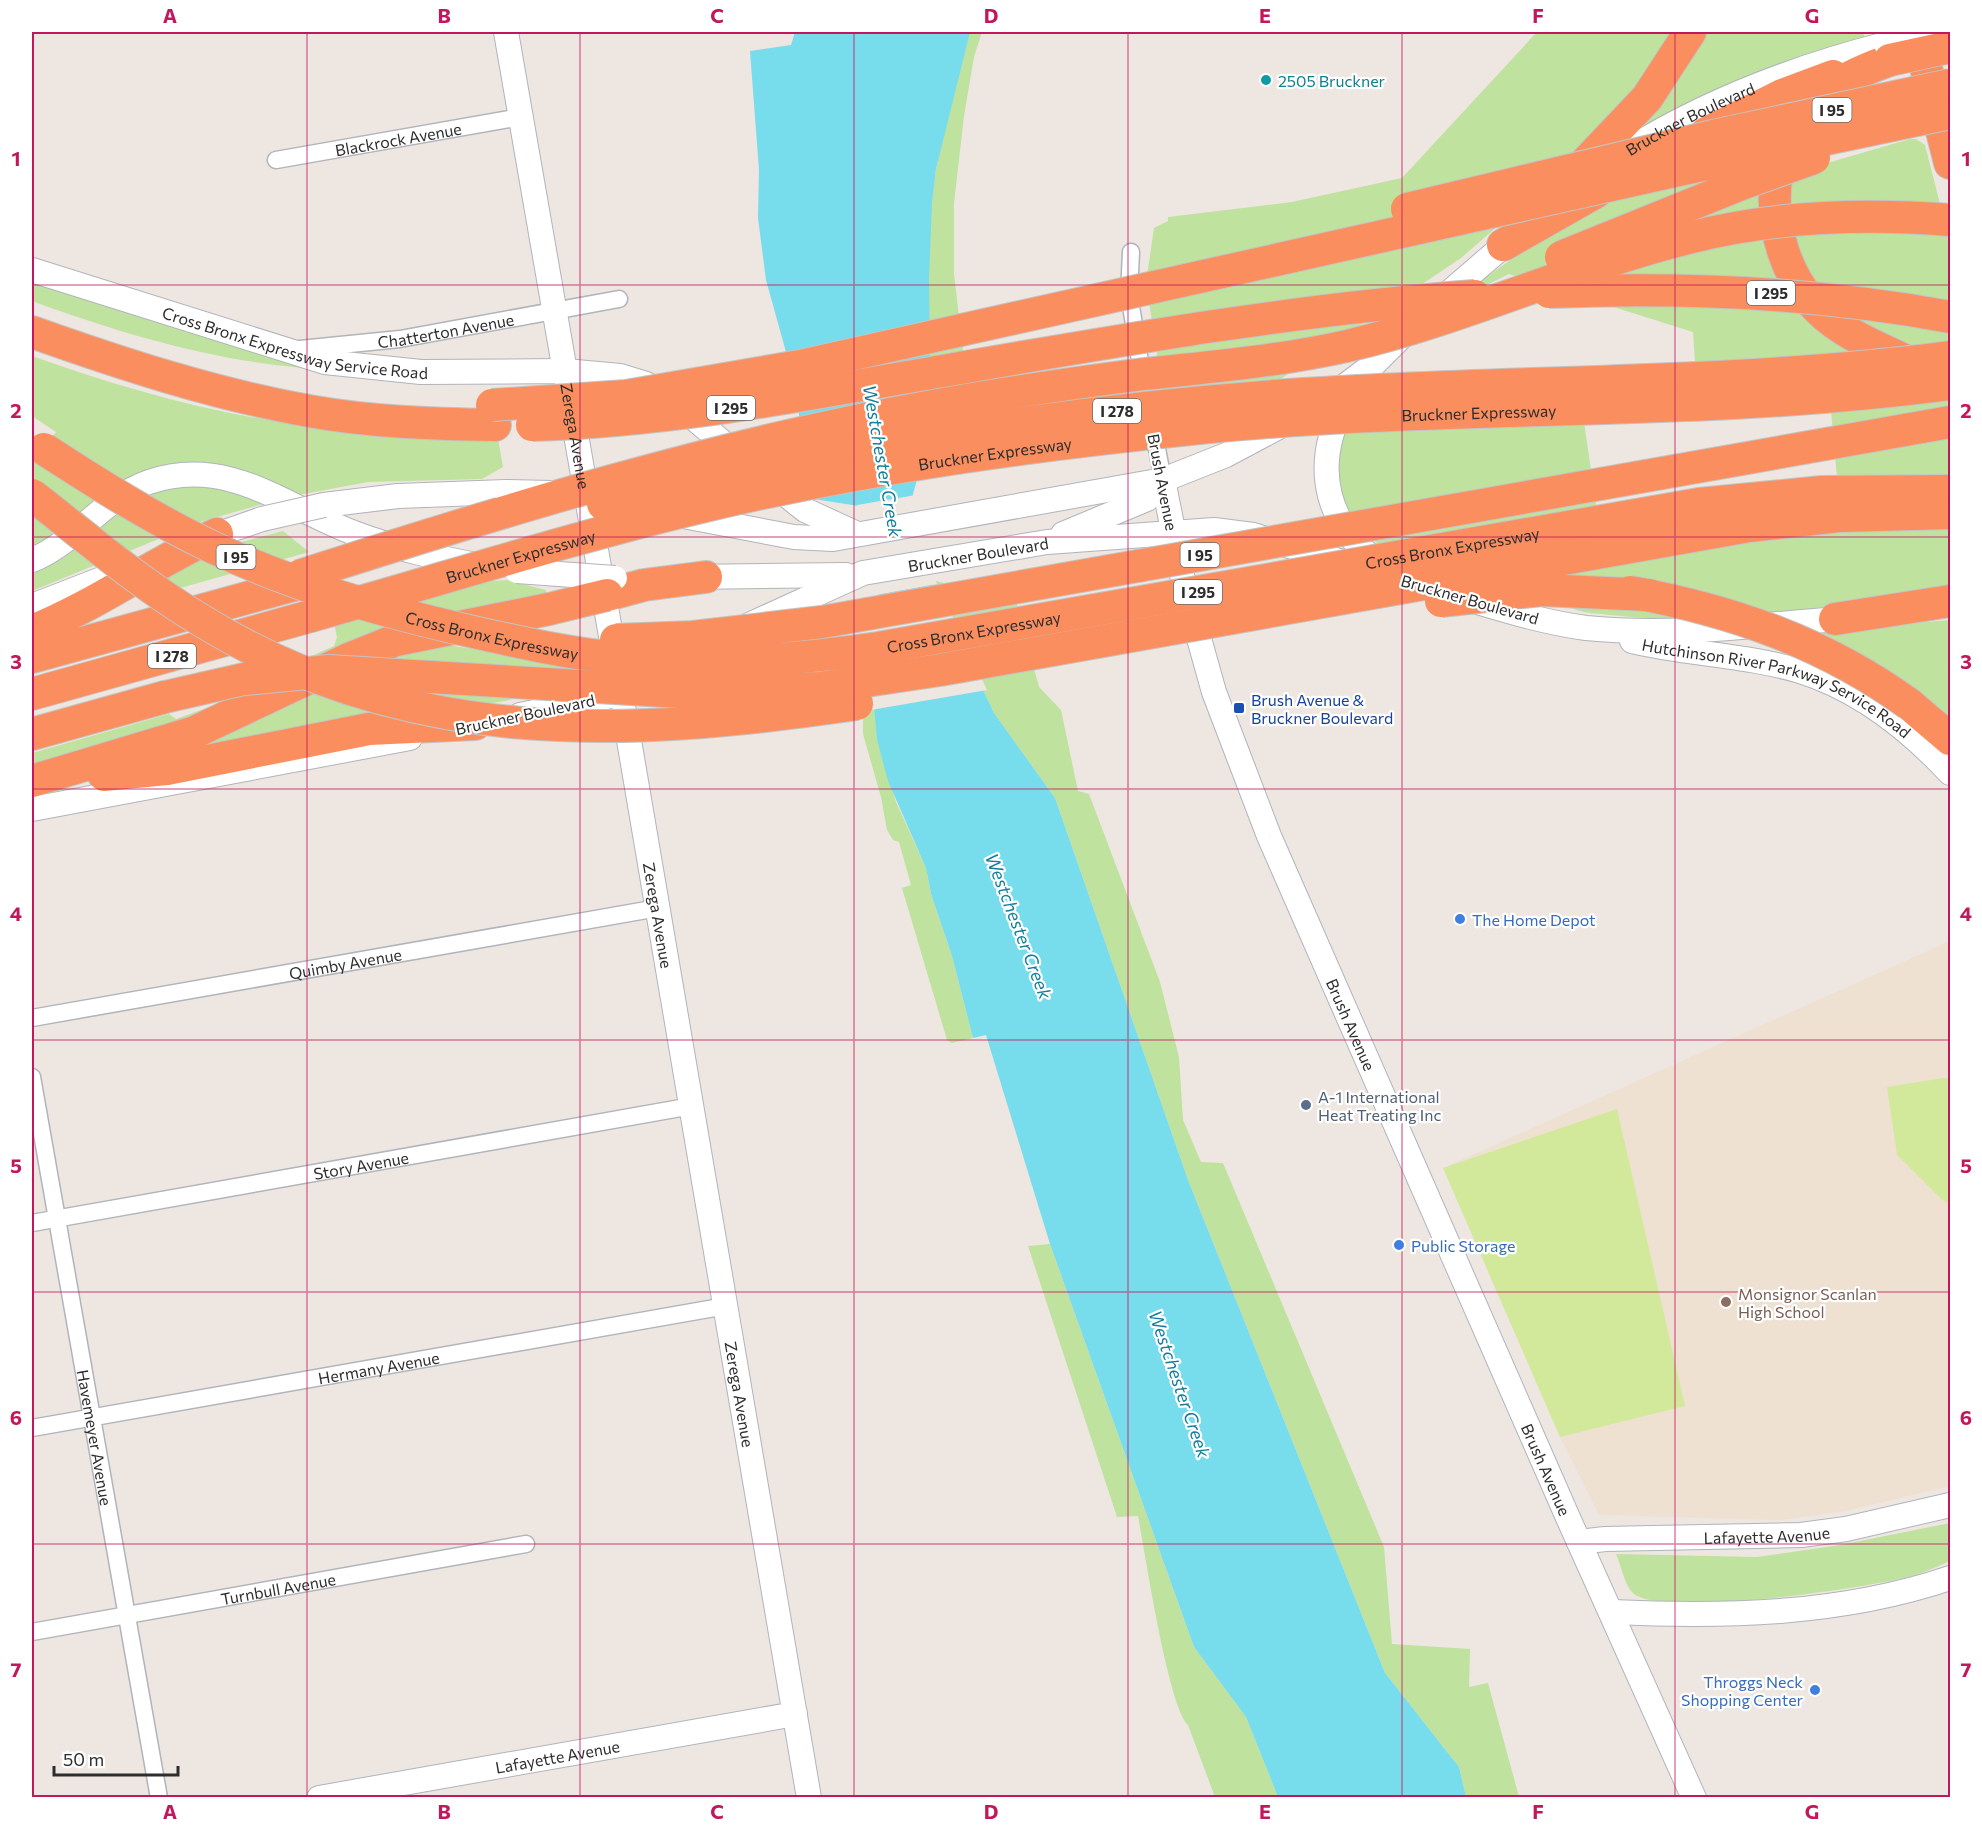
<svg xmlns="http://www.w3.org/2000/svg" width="1982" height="1829" viewBox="0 0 1982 1829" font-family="Commissioner,sans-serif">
<rect width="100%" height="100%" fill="#eee6e0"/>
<!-- education -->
<path fill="#eee1d1" d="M1950,941V1486L1846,1511L1781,1520L1599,1515L1560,1437L1443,1168Z"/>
<!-- green -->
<path fill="#bfe29f" d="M970,32H982L974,57L964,116L954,203V274L971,418L931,427C930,342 922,254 936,170C944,123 958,77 970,32Z
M1537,32H1680L1615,124L1461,258L1276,382L1166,411L1146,283L1154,228L1168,221V217L1292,202L1402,178Z
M1704,32H1863L1865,38L1817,51L1729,83L1636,130Z
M1910,139H1916L1925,145L1950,243V374L1869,333L1804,271L1785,210L1793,173Z
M1755,171H1760L1768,250L1950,402V586C1839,605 1725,628 1611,615C1594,613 1577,614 1564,603L1383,547C1362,534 1337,506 1336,480C1335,463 1339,445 1340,428L1579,388L1598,518L1837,477L1829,388L1697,394L1693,332L1509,274L1445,306L1529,247L1603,201Z
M32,281L304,368C210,360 119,333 32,301Z
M32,356C122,388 215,415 311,426C372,433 436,435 498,439L503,467L482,479L368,482L298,495L215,466L32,550V465L56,432L32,416Z
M212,486L266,503L200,522L32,591V570L111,515L163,488Z
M283,531L309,552L141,599L178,563L211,550Z
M507,580L546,590L547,599L313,665L307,658L334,646L337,637L334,623L491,581Z
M932,580L1016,601L1039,687L1061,710L1078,791L1089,794L1160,982L1179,1057L1183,1120L1201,1162L1223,1163L1384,1547L1392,1644L1470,1649L1469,1687L1488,1683L1519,1797H1466L1459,1767L1385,1673L1188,1180L1055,798L994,713Z
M1950,620V721L1793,659L1809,631Z
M424,642L581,664L584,682L505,701L178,750Z
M874,663L877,740L896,802L926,868L931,894L952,956L973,1038L952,1043L947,1040L902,888L911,885L899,842L893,840L887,830L881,797L863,734V717Z
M242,695L244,702L32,771V753L169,714L176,719Z
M1050,1244L1194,1647L1246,1717L1278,1797H1215L1188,1725C1168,1706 1145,1553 1138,1516L1117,1517L1028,1246Z
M1950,1523V1561C1938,1566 1925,1572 1912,1576C1874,1587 1654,1620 1632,1592C1624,1583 1621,1565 1616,1554L1757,1557L1840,1545Z"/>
<!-- pitch -->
<path fill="#d2e99b" d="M1950,1077V1204L1941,1199L1897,1155L1887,1087Z
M1617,1109L1685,1406L1560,1437L1443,1168Z"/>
<!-- water -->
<path fill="#77dcec" d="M795,32H970L936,169L932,202L929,279L931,427L912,498L925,566L994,713L1055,798L1188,1180L1385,1673L1459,1767L1466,1797H1278L1246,1717L1194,1647L1050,1244L986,1035L973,1038L952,956L931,894L926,868L888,781L877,740L874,706L885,633L865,507L814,499L791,370L766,280L758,218L759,170L750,51L791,45Z"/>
<!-- pier -->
<path fill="#eee6e0" d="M916,495L928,565L937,584L876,595L862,509H857V505Z
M939,588L987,690L871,710L882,633L877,599Z"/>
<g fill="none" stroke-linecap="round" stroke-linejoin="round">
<defs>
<g id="street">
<path id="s1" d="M276,160L521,117"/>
<path d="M1131,252L1129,294L1143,379"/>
<path id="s2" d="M300,349L400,339L619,299"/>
<path d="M1153,428L1163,480"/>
<path id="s3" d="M32,1018L658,908"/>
<path id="s4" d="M32,1077L159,1798"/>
<path id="s5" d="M32,1223L692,1106"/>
<path id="s6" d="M32,1428L726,1306"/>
<path id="s7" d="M32,1632L526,1544"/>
</g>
<g id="secondary">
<path id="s8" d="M506,32L615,659"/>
<path id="s9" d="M1626,151C1706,101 1796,67 1886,44"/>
<path id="s10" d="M32,270L325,362L421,372L565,371L620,376L646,384L670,398L741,458"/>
<path d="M1437,303L1517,234"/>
<path d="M1334,394L1374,364L1409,329"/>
<path d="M1344,404C1311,467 1325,529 1387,568"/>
<path id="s11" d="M1163,480L1184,585L1214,692L1269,836L1569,1520L1694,1798"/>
<path d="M770,482L805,510L855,533"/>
<path d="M324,505L398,496L506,492"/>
<path d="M678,515L794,537L833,539L1163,480L1226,455L1286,423"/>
<path d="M1063,534L1147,499L1163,480"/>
<path d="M202,540L262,519"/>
<path d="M32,560C75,543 103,498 149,482C228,455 285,507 354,533C396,549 439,558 482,566"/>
<path d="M688,577L846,575"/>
<path d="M1474,601C1511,612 1548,623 1586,628C1675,637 1764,624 1852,618"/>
<path d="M32,606L130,568"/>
<path id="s12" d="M749,625L863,573L1047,542L1214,530L1253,535L1349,564"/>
<path id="s13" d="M1632,641C1687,654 1746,655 1800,671C1858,689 1909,729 1950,773"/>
<path id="s14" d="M624,711L809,1798"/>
<path d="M520,715L616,695"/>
<path d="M32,809L410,738"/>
<path id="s15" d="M1579,1542L1605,1539L1801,1535L1846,1529L1950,1505"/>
<path d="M1611,1612C1727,1617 1840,1615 1950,1578"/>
<path id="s16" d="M319,1798L795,1714"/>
</g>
<path id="highway" d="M1917,32L1950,163
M1890,60C1862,70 1832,83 1811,105C1760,154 1766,247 1809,299C1837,334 1878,346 1916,366
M1706,133L1782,95L1833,76
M1572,177L1647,98L1690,32
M1503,245L1596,192
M32,332C122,364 214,394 309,411C370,422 433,424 495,425
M607,595L644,585L706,577
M1835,619L1950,601
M32,631C97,605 153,563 217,534
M32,657L301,583
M32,694L311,616
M1909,704L1950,739
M32,734L165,697
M104,775L167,769L369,729L475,724
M32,781L195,732L351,658L396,640L549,609"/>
</defs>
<!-- street casing -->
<use href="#street" stroke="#b0b4bd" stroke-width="19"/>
<!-- secondary casing -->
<use href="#secondary" stroke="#b0b4bd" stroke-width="26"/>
<!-- highway casing -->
<use href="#highway" stroke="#c4c4c4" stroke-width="34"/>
<!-- street -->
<use href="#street" stroke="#fff" stroke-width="16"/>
<!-- secondary -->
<use href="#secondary" stroke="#fff" stroke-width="24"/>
<!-- highway -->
<use href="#highway" stroke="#fa8e5f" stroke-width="32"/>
<defs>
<path id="secondary-bridge" d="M1886,44L1941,32
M506,492L551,493
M262,519L324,505
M517,571L615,578"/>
<g id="highway-bridge">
<path d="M1890,60L1950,47"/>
<path d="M1407,209L1713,136L1950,85"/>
<path d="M1561,257L1744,183L1814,158"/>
<path d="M1549,292C1684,287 1817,292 1950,317"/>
<path d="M492,405L626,396L800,366L1684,169L1950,113"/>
<path d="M532,425C675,421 814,393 954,369C1127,339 1299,309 1475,296"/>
<path id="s17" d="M44,449C98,484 153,519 212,547C294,586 381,611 469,631C522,643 575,655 629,659C712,666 796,660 878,648L1699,504L1822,492L1950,491"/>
<path d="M32,495C86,537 139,583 199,619C407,748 624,738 857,704"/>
<path d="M603,504C833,447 1067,410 1303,394C1519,380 1736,385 1950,357"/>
<path d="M299,576C508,509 717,445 933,406C1003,393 1073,383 1144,374C1211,367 1280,361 1347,346C1463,319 1572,267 1688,238C1774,216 1862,213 1950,220"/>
<path d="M1630,592C1731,610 1825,643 1909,704"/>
<path d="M1441,601L1542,590L1649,595"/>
<path d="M549,609L607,595"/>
<path id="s18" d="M311,616C440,580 568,539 697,508C862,468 1032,445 1200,428C1450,403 1702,417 1950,384"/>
<path d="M616,640L693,637L822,622L1950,422"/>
<path d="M165,697L244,679L329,671L698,693L819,688L940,670L1749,526L1839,516L1950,513"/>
</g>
</defs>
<!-- secondary-bridge casing -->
<use href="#secondary-bridge" stroke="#b0b4bd" stroke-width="26" stroke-linecap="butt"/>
<!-- highway-bridge casing -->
<use href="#highway-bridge" stroke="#c4c4c4" stroke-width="34" stroke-linecap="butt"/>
<!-- secondary-bridge -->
<use href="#secondary-bridge" stroke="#fff" stroke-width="24"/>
<!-- highway-bridge -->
<use href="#highway-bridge" stroke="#fa8e5f" stroke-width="32"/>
</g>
<!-- grid -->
<path fill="none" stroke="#c2185b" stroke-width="1.5" stroke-opacity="0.55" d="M307,32V1798M580,32V1798M854,32V1798M1128,32V1798M1402,32V1798M1675,32V1798M32,285H1950M32,537H1950M32,789H1950M32,1040H1950M32,1292H1950M32,1544H1950"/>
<!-- markers -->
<circle fill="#0f9aa8" stroke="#fff" stroke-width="2" cx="1266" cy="80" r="6"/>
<rect fill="#1a4fb4" stroke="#fff" stroke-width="2" x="1233" y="702" width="12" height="12" rx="3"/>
<g fill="#3f7fe0" stroke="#fff" stroke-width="2">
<circle cx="1460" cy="919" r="6"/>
<circle cx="1399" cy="1245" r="6"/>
<circle cx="1815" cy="1690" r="6"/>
</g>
<circle fill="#5c6f8a" stroke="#fff" stroke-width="2" cx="1306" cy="1105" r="6"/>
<circle fill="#8d6e63" stroke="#fff" stroke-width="2" cx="1726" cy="1302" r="6"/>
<g text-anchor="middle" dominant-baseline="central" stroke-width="4.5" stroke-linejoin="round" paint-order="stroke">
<!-- shield labels -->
<g fill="#fff" stroke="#6c6c6c" stroke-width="1.5">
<rect x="1812.5" y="98" width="39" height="24" rx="4.5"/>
<rect x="1747" y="281" width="48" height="24" rx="4.5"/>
<rect x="707" y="396" width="48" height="24" rx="4.5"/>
<rect x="1093" y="399" width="48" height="24" rx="4.5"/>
<rect x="1180.5" y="543" width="39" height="24" rx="4.5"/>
<rect x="216.5" y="545" width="39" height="24" rx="4.5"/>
<rect x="1174" y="580" width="48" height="24" rx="4.5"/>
<rect x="148" y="644" width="48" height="24" rx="4.5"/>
</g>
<g font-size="15" font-weight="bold" fill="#2d2d2d">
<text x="1832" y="110">I 95</text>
<text x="1771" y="293">I 295</text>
<text x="731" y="408">I 295</text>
<text x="1117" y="411">I 278</text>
<text x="1200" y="555">I 95</text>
<text x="236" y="557">I 95</text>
<text x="1198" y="592">I 295</text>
<text x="172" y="656">I 278</text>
</g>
<!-- culture labels -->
<g font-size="16" fill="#0d838f" stroke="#fff" text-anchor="start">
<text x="1278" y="80">2505 Bruckner</text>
</g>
<!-- street labels -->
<g font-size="16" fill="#2d2d2d" stroke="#fff">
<text stroke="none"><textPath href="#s9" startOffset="72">Bruckner Boulevard</textPath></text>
<text stroke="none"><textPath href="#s1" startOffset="124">Blackrock Avenue</textPath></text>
<text stroke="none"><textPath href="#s2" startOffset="147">Chatterton Avenue</textPath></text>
<text stroke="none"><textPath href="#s10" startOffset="274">Cross Bronx Expressway Service Road</textPath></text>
<text stroke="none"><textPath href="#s18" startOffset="1190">Bruckner Expressway</textPath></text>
<text stroke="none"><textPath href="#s8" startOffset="410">Zerega Avenue</textPath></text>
<text stroke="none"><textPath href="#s18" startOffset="704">Bruckner Expressway</textPath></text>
<text transform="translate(1163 482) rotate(79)">Brush Avenue</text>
<text stroke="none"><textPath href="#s17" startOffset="1461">Cross Bronx Expressway</textPath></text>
<text stroke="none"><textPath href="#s12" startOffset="242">Bruckner Boulevard</textPath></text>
<text stroke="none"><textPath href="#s18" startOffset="218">Bruckner Expressway</textPath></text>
<text transform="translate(1470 599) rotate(16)">Bruckner Boulevard</text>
<text stroke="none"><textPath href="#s17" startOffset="975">Cross Bronx Expressway</textPath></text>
<text stroke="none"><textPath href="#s17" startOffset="489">Cross Bronx Expressway</textPath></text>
<text stroke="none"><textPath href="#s13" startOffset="154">Hutchinson River Parkway Service Road</textPath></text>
<text transform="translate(525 714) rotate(-12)">Bruckner Boulevard</text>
<text stroke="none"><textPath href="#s14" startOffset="207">Zerega Avenue</textPath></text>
<text stroke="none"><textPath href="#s3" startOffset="318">Quimby Avenue</textPath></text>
<text stroke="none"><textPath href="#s11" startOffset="578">Brush Avenue</textPath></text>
<text stroke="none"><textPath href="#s5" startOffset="334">Story Avenue</textPath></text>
<text stroke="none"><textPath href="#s6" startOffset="352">Hermany Avenue</textPath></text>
<text stroke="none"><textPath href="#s14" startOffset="693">Zerega Avenue</textPath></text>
<text stroke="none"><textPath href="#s4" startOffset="366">Havemeyer Avenue</textPath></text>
<text stroke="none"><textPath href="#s11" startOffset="1064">Brush Avenue</textPath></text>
<text stroke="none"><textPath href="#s15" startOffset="188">Lafayette Avenue</textPath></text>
<text stroke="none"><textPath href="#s7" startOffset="250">Turnbull Avenue</textPath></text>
<text stroke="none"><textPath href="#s16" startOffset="242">Lafayette Avenue</textPath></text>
</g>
<!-- transit labels -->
<g font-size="16" fill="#164399" stroke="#fff" text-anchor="start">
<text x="1251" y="699">Brush Avenue &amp;<tspan x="1251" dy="18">Bruckner Boulevard</tspan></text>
</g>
<!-- shop labels -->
<g font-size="16" fill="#366cbe" stroke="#fff" text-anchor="start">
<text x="1472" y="919">The Home Depot</text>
<text x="1411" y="1245">Public Storage</text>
<text x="1803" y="1681" text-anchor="end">Throggs Neck<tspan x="1803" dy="18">Shopping Center</tspan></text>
</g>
<!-- service labels -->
<g font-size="16" fill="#4e5e75" stroke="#fff" text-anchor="start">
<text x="1318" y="1096">A-1 International<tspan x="1318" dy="18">Heat Treating Inc</tspan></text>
</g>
<!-- education labels -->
<g font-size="16" fill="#785e54" stroke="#fff" text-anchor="start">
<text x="1738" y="1293">Monsignor Scanlan<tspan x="1738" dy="18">High School</tspan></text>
</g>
<!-- water labels -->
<g font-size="18" font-style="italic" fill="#127f9c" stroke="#fff">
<text transform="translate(883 461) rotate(80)">Westchester Creek</text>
<text transform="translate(1019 926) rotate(69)">Westchester Creek</text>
<text transform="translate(1180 1384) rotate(71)">Westchester Creek</text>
</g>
</g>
<!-- border -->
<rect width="1982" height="1829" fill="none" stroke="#ffffff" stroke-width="66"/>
<!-- scale -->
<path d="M54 1766v9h124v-9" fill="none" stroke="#2d2d2d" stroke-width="3"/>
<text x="63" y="1766" font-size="18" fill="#2d2d2d" stroke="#ffffff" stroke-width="4.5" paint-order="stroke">50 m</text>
<rect x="33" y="33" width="1916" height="1763" fill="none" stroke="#c2185b" stroke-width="2"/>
<g font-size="20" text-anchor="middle" font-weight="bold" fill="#c2185b">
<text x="170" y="23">A</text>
<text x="444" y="23">B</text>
<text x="717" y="23">C</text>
<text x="991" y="23">D</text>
<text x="1265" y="23">E</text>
<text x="1538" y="23">F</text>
<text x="1812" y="23">G</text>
<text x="16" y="166">1</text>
<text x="1966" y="166">1</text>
<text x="16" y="418">2</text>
<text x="1966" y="418">2</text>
<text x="16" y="669">3</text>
<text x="1966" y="669">3</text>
<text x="16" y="921">4</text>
<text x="1966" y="921">4</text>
<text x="16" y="1173">5</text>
<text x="1966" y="1173">5</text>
<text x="16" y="1425">6</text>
<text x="1966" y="1425">6</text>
<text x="16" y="1677">7</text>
<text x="1966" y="1677">7</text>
<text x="170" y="1819">A</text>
<text x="444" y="1819">B</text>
<text x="717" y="1819">C</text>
<text x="991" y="1819">D</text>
<text x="1265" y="1819">E</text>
<text x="1538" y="1819">F</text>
<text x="1812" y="1819">G</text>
</g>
</svg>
